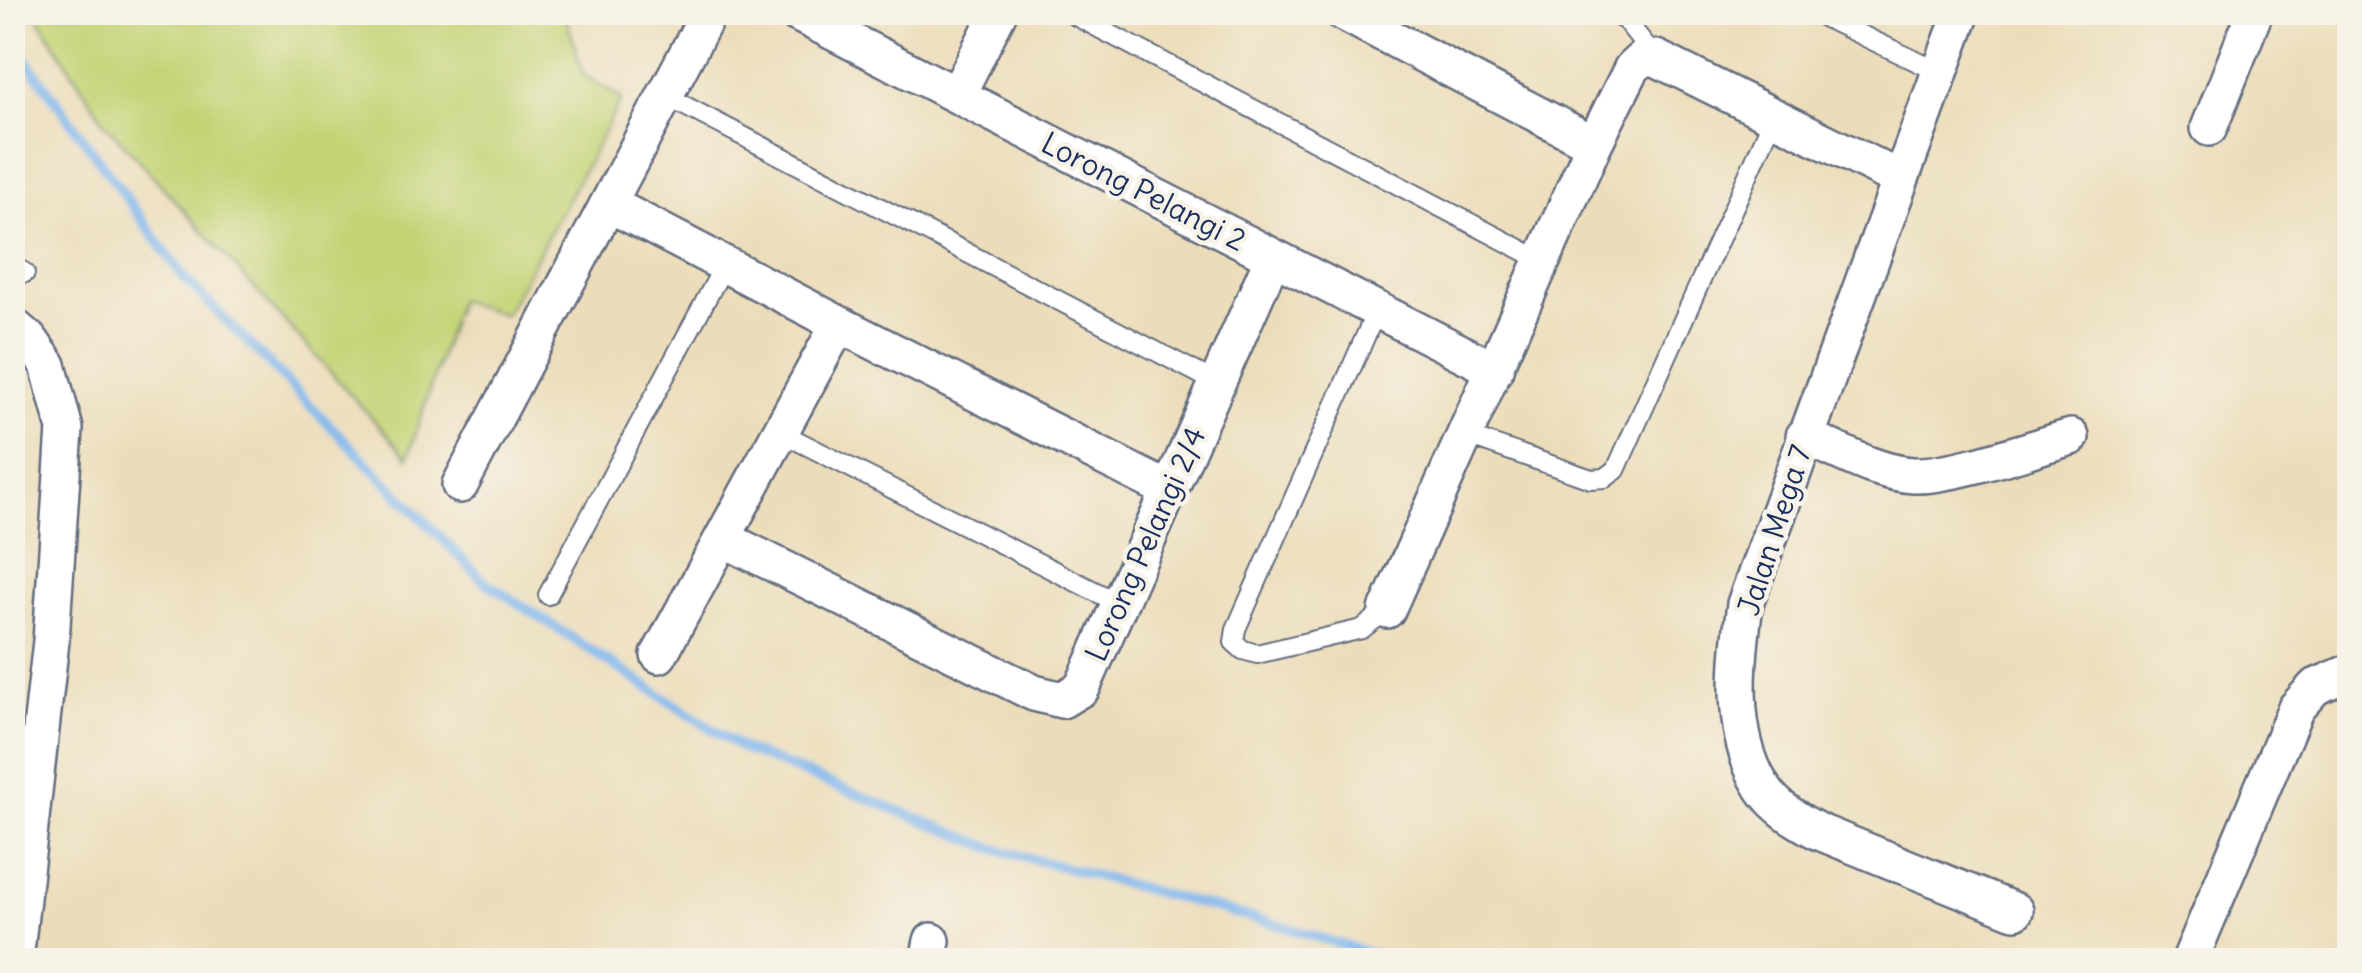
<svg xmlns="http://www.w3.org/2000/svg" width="2362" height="973" viewBox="0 0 2362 973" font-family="Delius,sans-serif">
<rect width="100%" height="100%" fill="#f7f3e8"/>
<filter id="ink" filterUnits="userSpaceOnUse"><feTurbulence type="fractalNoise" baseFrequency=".01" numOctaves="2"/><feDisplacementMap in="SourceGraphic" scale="20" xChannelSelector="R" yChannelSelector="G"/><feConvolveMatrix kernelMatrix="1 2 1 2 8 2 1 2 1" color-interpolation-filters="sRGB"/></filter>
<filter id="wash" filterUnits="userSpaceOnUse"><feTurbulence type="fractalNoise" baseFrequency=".0048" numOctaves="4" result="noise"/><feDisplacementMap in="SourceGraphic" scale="40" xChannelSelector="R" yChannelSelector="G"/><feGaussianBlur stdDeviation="2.25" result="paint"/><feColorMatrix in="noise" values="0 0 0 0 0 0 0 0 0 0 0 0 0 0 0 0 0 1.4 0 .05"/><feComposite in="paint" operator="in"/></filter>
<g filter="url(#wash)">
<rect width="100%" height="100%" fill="#ecddba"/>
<!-- green -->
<path fill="#c4d375" stroke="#70816a" stroke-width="2.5" d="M35,13H565L583,74L622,99L505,315L458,300L408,458L104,122Z"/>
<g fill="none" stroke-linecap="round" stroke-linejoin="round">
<!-- stream -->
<path stroke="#7eb5ed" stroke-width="10" d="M12,40L185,279L484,581L743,749L992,848L1285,927L1390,960"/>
</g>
</g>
<g filter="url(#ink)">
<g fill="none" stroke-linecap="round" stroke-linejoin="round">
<defs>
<path id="service" d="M1068,12L1543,261
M1610,12L1626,21L1655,57
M1813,12L1939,72
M666,96L1217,383
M12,265L25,273
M1377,310L1236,629L1234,642L1243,650L1257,654L1362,629L1387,610
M782,433L1120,604
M1465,435L1591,479L1605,478L1616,470L1774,117
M548,595L725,264"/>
<path id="minor" d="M794,12L1495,370
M1342,12L1594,144
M1962,12L1745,604C1737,663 1729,735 1763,788C1776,808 1797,820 1817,831L2015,911
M957,95L999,12
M2209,128L2255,12
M609,204L839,324L1169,490
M12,325L31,341L48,365L65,429L51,641L15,960
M1804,436C1838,450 1876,473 1913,475C1951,477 2032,448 2071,437
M460,485L709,12
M724,539L1034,693L1062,700L1082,688L1273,257
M1387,610L1594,144L1632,68L1643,58H1656L1900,179
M659,655L839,324
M928,960L932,941
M2190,960L2296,708L2315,687L2350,672"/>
</defs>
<!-- service casing -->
<use href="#service" stroke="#646c7e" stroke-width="22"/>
<!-- minor casing -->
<use href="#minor" stroke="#646c7e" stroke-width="40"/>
<!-- service -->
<use href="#service" stroke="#fff" stroke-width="18"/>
<!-- minor -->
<use href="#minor" stroke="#fff" stroke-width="35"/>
</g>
</g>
<g text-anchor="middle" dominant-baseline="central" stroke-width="9" stroke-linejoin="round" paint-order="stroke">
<!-- street labels -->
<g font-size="30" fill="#1b2f5e" stroke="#f7f3e8">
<text transform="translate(1144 191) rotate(27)">Lorong Pelangi 2</text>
<text transform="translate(1774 530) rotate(-72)">Jalan Mega 7</text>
<text transform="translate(1145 544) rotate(-66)">Lorong Pelangi 2/4</text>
</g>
</g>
<!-- margin -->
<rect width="2362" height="973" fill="none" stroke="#f7f3e8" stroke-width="50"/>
</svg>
